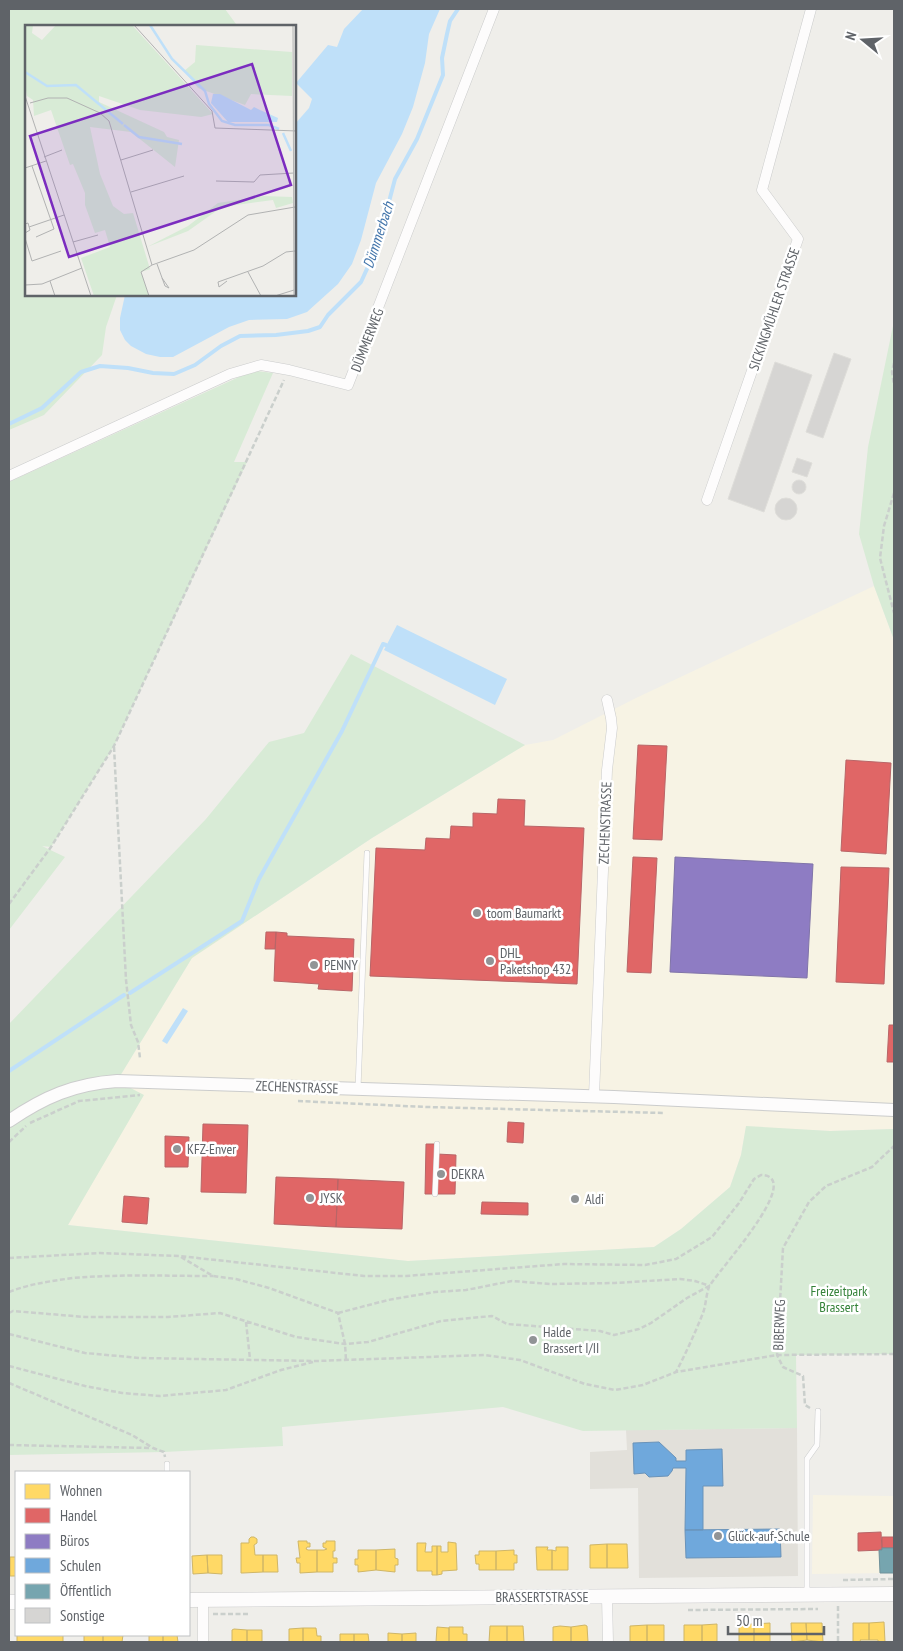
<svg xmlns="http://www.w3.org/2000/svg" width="903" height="1651" viewBox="0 0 903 1651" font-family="'PT Sans Narrow',sans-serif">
<rect width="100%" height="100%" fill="#efeeea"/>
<!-- commercial -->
<path fill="#f7f3e4" d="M874,586L894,640V1129L830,1131L746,1127L741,1155L730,1187L681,1229L654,1247L408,1261L68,1225L143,1095L117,1081L192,958L372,838L525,745L553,740L638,697Z
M813,1495L894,1496V1573L812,1574Z"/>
<!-- education -->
<path fill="#e2e0da" d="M797,1428L798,1576L639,1578L638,1488L590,1489V1452L627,1450L626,1430Z"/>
<!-- green -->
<path fill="#d8ebd6" d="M9,9H225L236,24L235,26H26V295H117L106,327L102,355L44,415L9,430Z
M894,321V640L874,586L859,534L868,447Z
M256,371L273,373L234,462H247L114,746L51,847L42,846L65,857L9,930V482L239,377Z
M351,654L525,745L372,838L192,958L117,1081L144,1095L68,1225L408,1261L654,1247L681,1229L730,1187L741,1155L746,1126L830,1131L894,1129V1354L796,1355L797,1428L583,1431L503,1407L282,1427L283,1446L164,1452L9,1455V1024L206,819L269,742L304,733Z"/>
<!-- water -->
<path fill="#bfe0f9" d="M363,9H440L429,34L425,63L413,107L402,134L376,183L361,240L352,264L338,284L307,312L287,319L249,320L229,327L173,357H160L146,354L131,346L125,340L120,330V318L125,295H295V124L309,108L312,99L296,83L328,45L337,47L344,29Z
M397,625L507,679L495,705L384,650Z
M183,1008L188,1011L167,1044L162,1041Z"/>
<!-- homes -->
<path fill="#ffd966" stroke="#cfb667" d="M251,1537H254L257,1539V1543L254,1545L255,1555H263V1572L243,1573H241V1543H249V1539Z
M298,1541H307V1543H310V1547H307L306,1549L308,1550H317V1572L300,1573V1563H297L296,1558H300Z
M326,1541H335V1551H333V1558H337V1563H333V1572H317V1550H324L327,1549L323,1547V1543H326Z
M448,1542L456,1543L457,1570L442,1571V1574L437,1575V1546H441V1552H448Z
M417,1543H426L425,1552H432V1546H437V1575H432V1571H417Z
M607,1544V1568H590V1545Z
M607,1544H627L628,1568H607Z
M536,1547H548L547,1550H552V1570H537Z
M556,1547H568V1570H552V1550L556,1551Z
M395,1549V1558L398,1559V1565H395V1572L376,1570V1550Z
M358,1550H376V1570L358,1572V1565H355V1559H358Z
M514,1550V1555H517V1563H514V1570H496V1551Z
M479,1551H496V1570H479V1564H476L475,1555H479Z
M207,1555H222V1574L208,1573Z
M207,1555L208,1573L193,1574L192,1556Z
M263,1555H277L278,1572H263Z
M10,1557H16V1576H10Z
M884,1622L885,1642H878V1640H869V1623Z
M770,1623V1642H754V1624Z
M791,1623H806L807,1640L792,1642Z
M806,1623H822L823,1642L807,1640Z
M853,1623H869V1640H860L861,1642H853Z
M717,1624V1642H702V1625Z
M739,1624H754V1642H739Z
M585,1625L587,1626L588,1642H571V1627Z
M647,1625H664V1642H647Z
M647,1625V1642H630V1626Z
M684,1625H702V1642H684Z
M490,1626H507V1642H489Z
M507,1626H523L524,1642H507Z
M560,1626L571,1627V1642H553V1627Z
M437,1627L449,1628V1642H436Z
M449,1627H463V1634H467V1642H449Z
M303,1628H316L317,1636H321V1642H303Z
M303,1628V1642H289V1629Z
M234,1629L247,1630V1642H232V1630Z
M247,1630H262V1642H247Z
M388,1633L402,1634V1642H388Z
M416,1633V1642H402V1634Z
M340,1634H354V1642H340Z
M354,1634H368L369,1642H354Z
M17,1635H63V1642H17Z
M84,1635H103V1642H84Z
M103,1635H123L122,1642H103Z
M149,1635H163V1642H149Z
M163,1635H177L178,1642H163Z"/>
<!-- shops -->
<path fill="#e06666" stroke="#b96567" d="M638,745L667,746L662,840L633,839Z
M846,760L891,763L886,854L841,851Z
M498,799L525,800L524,826L584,828L577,984L370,976L376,848L425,850L426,838L450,839L451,826L473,827V813L497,814Z
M633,857L657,858L651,973L627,972Z
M841,867L889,868L884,984L836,982Z
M266,932H276L275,949H265Z
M276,932L287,933V936L354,939L352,991L318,989L319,984L274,981Z
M889,1025H894V1062H887Z
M508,1122L524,1123L523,1143L507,1142Z
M203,1124L248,1125L246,1193L201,1192Z
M165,1136L189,1137L188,1167H165Z
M426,1144H438L437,1154L456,1155L455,1194H425Z
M276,1177L338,1179L336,1227L274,1224Z
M338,1179L404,1182L402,1229L336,1227Z
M124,1196L149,1198L147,1224L122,1222Z
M482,1202L528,1203V1215L481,1214Z
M881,1532L882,1550L858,1551V1533Z
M882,1537H894V1548H882Z"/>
<!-- offices -->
<path fill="#8e7cc3" stroke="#8074a8" d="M675,857L813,864L807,978L670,972Z"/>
<!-- schools -->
<path fill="#6fa8dc" stroke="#6a93b9" d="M659,1442L676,1458V1461H686V1450L722,1449L723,1486H703V1530H685L686,1468H673L672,1471L668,1476L649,1477L645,1473L634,1474L633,1443Z
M780,1529L781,1557L686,1558L685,1530Z"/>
<!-- public -->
<path fill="#76a5af" stroke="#6f919a" d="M882,1548H894V1573H880L879,1550H882Z"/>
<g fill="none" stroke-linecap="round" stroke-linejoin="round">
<!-- stream -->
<path stroke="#bfe0f9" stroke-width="4" d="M9,424L42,408L81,372L100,366L128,368L153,373L174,374L195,365L221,346L240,336L276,335L308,331L320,327L328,315L361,282L377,247L395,179L417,139L443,75L442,58L447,34L450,21L458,9
M130,993L242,921L259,879L342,731L383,644L386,645
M9,1071L124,995"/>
</g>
<!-- building -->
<path fill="#d6d5d3" stroke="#deddd9" d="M834,353L851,359L823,438L806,432Z
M775,362L812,375L764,512L728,499Z
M797,458L812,463L807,477L792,472Z
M792 487a7 7 0 1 1 14 0a7 7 0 1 1-14 0Z
M775 509a11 11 0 1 1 22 0a11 11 0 1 1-22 0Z"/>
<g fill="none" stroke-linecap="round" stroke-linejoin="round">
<defs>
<path id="service" d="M358,1089L367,853
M435,1194L437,1144
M167,1464V1472
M807,1593V1459L817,1445L818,1411"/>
<path id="minor" d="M9,476L230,374L261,365L289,370L348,385L494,9
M707,500L798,239L762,190L811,9
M594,1096L607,770L612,728L611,718L607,700
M607,1597L608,1642
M203,1600V1642"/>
<path id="tertiary" d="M9,1121C44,1097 74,1084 117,1081L614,1097L894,1110"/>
<path id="secondary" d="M189,1600L894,1594
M9,1602H16"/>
</defs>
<!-- service casing -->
<use href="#service" stroke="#cbcccc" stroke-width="6"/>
<!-- minor casing -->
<use href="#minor" stroke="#cbcccc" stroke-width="11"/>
<!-- tertiary casing -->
<use href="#tertiary" stroke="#cbcccc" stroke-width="14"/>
<!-- secondary casing -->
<use href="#secondary" stroke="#cacacb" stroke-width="15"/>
<!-- path -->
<path stroke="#cacfcc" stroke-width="2.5" stroke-dasharray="5 2.5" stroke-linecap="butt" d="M894,363L892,372L894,385
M894,493L884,526L880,558L894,613
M114,747L126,980L131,1025L138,1042L140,1058
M9,904L51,847L114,746L284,380
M298,1101L426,1107L664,1113
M30,1123L79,1101L140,1095
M9,1142L26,1126
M181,1257L213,1276L236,1279L269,1288L338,1313L345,1344L346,1360
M9,1258L100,1253L179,1256L364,1276H406L564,1264L645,1265L676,1259L712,1237L739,1203L754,1179L761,1175C807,1176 714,1275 709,1287C706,1295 706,1305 703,1313C695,1333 686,1353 676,1372
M9,1292C29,1284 51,1281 73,1278C120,1274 166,1276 213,1276
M9,1313L13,1311L85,1317H168L220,1313L296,1337L345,1344L368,1342L441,1321L492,1316L507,1324L600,1331L614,1335L639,1329L651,1323L687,1298L709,1286
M338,1313L388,1300L435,1292L466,1290L512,1281L550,1284L615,1283L680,1279L695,1281L710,1286
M246,1322L250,1359
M9,1334L85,1353L140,1358L316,1361L484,1355L520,1360L585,1384L615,1390L643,1385L676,1372L777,1355L894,1354
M9,1366L85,1386L122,1393L160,1396L226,1390L281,1370L313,1362
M9,1383L132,1435L153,1448L164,1452L165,1457
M810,1408L805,1405L803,1376L783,1367L777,1355L783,1248L809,1202L826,1186L872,1167L894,1146
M9,1445L151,1448
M843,1580L894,1579
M838,1606V1642
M688,1610L818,1609
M213,1614H250"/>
<!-- service -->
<use href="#service" stroke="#fdfcfc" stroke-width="5"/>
<!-- minor -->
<use href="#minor" stroke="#fdfcfc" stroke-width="10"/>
<!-- tertiary -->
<use href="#tertiary" stroke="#fdfcfc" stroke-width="12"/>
<!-- secondary -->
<use href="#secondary" stroke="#fdfcfc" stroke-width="14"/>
</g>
<!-- markers -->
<g fill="#919496" stroke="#fff" stroke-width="2">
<circle cx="477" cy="913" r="5"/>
<circle cx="490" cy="961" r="5"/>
<circle cx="314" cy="965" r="5"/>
<circle cx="177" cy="1149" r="5"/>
<circle cx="441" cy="1174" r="5"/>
<circle cx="310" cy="1198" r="5"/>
<circle cx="575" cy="1199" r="5"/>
<circle cx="533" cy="1340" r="5"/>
<circle cx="718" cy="1536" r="5"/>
</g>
<g text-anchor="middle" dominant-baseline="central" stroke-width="5" stroke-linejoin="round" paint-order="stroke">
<!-- street labels -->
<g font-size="14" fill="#5f6368" stroke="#fff">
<text transform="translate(774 309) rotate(-71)">SICKINGMÜHLER STRASSE</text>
<text transform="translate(367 340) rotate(-69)">DÜMMERWEG</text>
<text transform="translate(605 823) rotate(-88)">ZECHENSTRASSE</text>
<text transform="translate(297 1087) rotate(2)">ZECHENSTRASSE</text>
<text transform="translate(779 1325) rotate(-88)">BIBERWEG</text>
<text x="542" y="1597">BRASSERTSTRASSE</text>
</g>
<!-- poi labels -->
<g font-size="14" fill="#5f6368" stroke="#fff" text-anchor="start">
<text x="487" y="913">toom Baumarkt</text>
<text x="500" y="953">DHL<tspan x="500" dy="16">Paketshop 432</tspan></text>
<text x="324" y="965">PENNY</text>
<text x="187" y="1149">KFZ-Enver</text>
<text x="451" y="1174">DEKRA</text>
<text x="320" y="1198">JYSK</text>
<text x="585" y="1199">Aldi</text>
<text x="543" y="1332">Halde<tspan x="543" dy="16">Brassert I/II</tspan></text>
<text x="728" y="1536">Glück-auf-Schule</text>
</g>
<!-- park labels -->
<g font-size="14" fill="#348238" stroke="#fff">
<text x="839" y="1291">Freizeitpark<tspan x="839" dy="16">Brassert</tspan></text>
</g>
<!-- water labels -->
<g font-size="15" font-style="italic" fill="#4174aa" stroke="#fff">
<text transform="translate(378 235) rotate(-72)">Dümmerbach</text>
</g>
</g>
<!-- overview -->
<g transform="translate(25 25)">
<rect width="271" height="271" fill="#efeeea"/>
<path d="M0,0H8L7,8L17,15L31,0H107L188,89L176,92L115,85L74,71V77L139,107L142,112L154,115L150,142L106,107L65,102L75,149L88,181L99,189L108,188L125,244L116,247L124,271H69L56,233L85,222L80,205L70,208L60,180V168L48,139L45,140L26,85L9,91L8,75L2,71L0,59ZM171,20L267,27V71L226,69L220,80L173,63L159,46L170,37ZM239,171L267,172L268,178L251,183L248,175L197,182L163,206L122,222L163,201L193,178Z" fill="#d8ebd6"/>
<path d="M188,69H195L226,85L229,82L235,85L253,93L252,97H203L186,78Z" fill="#bfe0f9"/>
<path fill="none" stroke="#bfe0f9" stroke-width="2.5" d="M125,0L147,34L180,66L184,79L197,96L210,100H244L254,104M0,47L22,61L51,60L98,99M99,100L114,112L157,119M258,108L266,126"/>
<path fill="none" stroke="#b1b2b2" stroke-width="1" d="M109,0L187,86L190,103L272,106M268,0L269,271M0,71L66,271M5,78L23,73H42L75,88L84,96L127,240L169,225L223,190L270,182M19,132L37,125M96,135L128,125M7,141L29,204L11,212M0,143L21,136M191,156L229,157L235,150L269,148M106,167L159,151M0,199L3,198L5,205L0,208M4,202L39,190M0,213L7,236L36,226M48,217L73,210M132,239L140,261L144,263L137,253M223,247L236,271M25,256L30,271M202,256L194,262L193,257L238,241L261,227L270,226M0,260L17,259L57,243M124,271L116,247L127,240M250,271L269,265"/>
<path fill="#7b2cbf" fill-opacity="0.15" stroke="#7b2cbf" stroke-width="2.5" d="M227,39L266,160L44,232L5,111Z"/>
<rect width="271" height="271" fill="none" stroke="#5f6368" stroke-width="2.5"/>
</g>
<!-- border -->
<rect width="903" height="1651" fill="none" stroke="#5f6368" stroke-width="20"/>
<!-- legend -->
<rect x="15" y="1471" width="175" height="165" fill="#ffffff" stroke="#bfc1c3"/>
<rect x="25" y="1484" width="25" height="15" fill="#ffd966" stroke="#bfc1c3"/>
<text x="60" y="1496" font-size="15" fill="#5f6368">Wohnen</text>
<rect x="25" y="1508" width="25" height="15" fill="#e06666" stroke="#bfc1c3"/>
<text x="60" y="1521" font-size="15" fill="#5f6368">Handel</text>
<rect x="25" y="1534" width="25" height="15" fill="#8e7cc3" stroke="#bfc1c3"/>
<text x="60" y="1546" font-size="15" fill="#5f6368">Büros</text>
<rect x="25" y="1558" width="25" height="15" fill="#6fa8dc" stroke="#bfc1c3"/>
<text x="60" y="1571" font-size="15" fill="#5f6368">Schulen</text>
<rect x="25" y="1584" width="25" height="15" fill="#76a5af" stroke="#bfc1c3"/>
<text x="60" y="1596" font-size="15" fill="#5f6368">Öffentlich</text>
<rect x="25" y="1608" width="25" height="15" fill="#d6d5d3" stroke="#bfc1c3"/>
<text x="60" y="1621" font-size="15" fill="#5f6368">Sonstige</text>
<!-- north arrow -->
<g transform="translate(863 40) rotate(288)" stroke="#ffffff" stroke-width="4" paint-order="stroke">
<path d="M0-4L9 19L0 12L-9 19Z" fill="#5f6368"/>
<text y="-8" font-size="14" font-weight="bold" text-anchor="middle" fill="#5f6368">N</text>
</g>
<!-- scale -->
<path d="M728 1626v8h96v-8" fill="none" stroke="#5f6368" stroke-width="2.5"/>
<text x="736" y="1626" font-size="15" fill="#5f6368" stroke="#ffffff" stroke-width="4" paint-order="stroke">50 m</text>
</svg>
